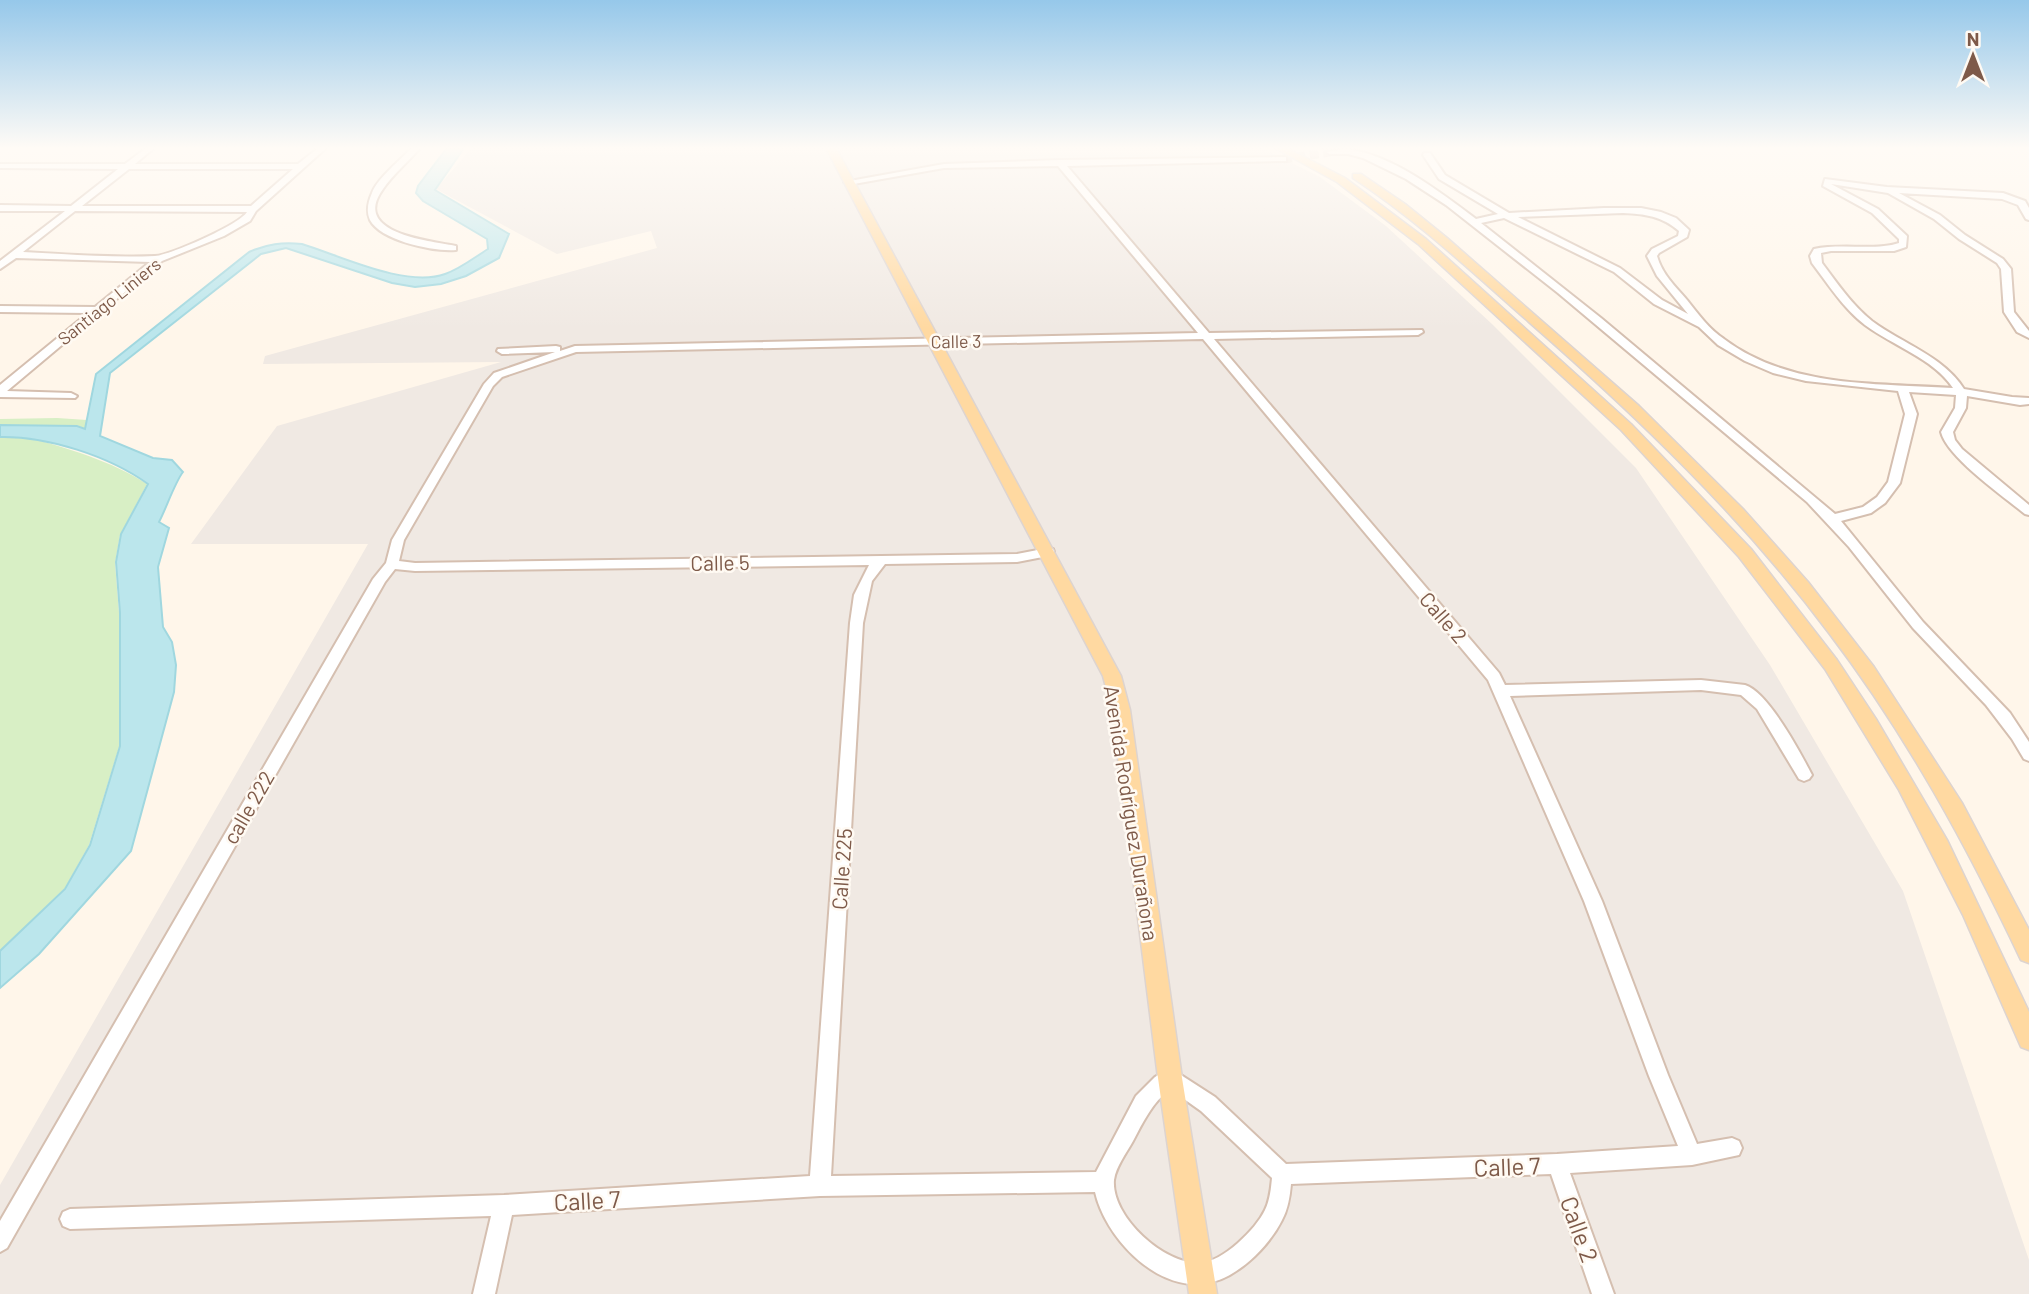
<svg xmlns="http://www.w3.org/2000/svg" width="2029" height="1294" viewBox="0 0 2029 1294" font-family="Barlow,sans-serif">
<rect width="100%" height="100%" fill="#fff6ea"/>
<!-- industrial -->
<path fill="#f0e9e3" d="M472,148H1262L1320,177L1386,226L1492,324L1636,468L1770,665L1903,891L2029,1260V1294H0V1185L368,544H191L277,426L501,362L263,364L265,356L657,248L651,231L557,254L436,189Z"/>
<!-- green -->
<path fill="#d8efc5" d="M57,418L87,420L85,429L77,425H0V419Z
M26,437C68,448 111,461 147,484L120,535L115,563L119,613V747L89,845L65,888L0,951V438Z"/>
<!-- water -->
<path fill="#bbe6ec" stroke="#a0d7df" stroke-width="2" d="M447,148H464L435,190L509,234L499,258L466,276L441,284L415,287L392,283L286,248L261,254L110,373L100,436L153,458L172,460L183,472C175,482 166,509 159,522L169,528L158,567L163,627L172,642L176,665L174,692L131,851L39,954L0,988V951L65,889L90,845L120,746V613L116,562L121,534L148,484C109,456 47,436 0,437V425L77,426L85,429L96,374L249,252C267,244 282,242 302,244C341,256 406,288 445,274C460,269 475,257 488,249L487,239L423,201L416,193L418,186Z"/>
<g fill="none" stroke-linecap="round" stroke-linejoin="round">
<!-- minor-tunnel -->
<path stroke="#dfcfc2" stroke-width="9" stroke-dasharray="9 4.5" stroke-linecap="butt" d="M1283,159L1330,152"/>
<defs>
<path id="minor" d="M146,148H154L135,164H298L318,148H326L256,211L250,221L224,236L162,261L7,391L71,393L77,396L75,398L0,397V385L88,313L0,312V306L95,307L150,262L16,258L0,269V261L65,211H0V205L71,206L118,169L0,168V164H125ZM129,169H293L251,206H82ZM75,211L247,212C239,225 170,255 155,256C111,258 66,254 23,252Z
M412,148H420C408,162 393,174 383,189C350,234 431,241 456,246V250C435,252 381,241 370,220C366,211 368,202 372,193C377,179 401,159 412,148Z
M1344,149C1389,152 1440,192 1476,219L1498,214L1439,179L1423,155L1424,153H1430L1445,175L1509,213L1604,208H1641L1661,212L1676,218L1689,230L1687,237L1659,253L1657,256C1662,274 1675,286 1687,300C1698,314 1709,329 1724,339C1789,388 1876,383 1953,388C1933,358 1893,346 1865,325C1844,309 1828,284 1812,263L1810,256L1814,249C1841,243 1876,251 1899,243V239L1872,213L1823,186L1825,179L1887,187L2003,193L2025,201L2029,208V220L2026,219L2018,205L2002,199L1899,193L1940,215L1965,235L2003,259L2011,269L2014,312L2029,331V338L2017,332L2004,312L2001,269L1997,263L1959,239L1934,219L1888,193L1831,184L1878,209L1907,236L1906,247L1894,251H1831L1821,253L1822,263C1837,283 1852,305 1872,321C1903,344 1943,356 1964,389L2012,397L2029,398V404L2020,405L1967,396L1966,408L1953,432L1955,440L1962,449L2029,505V515L2025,514C2003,496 1947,457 1941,432L1955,408L1956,395L1909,392L1917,414L1900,483L1885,503L1871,513L1841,521L1923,622L2010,713L2029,742V761L2024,759L2012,739L1986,705L1913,628L1849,547L1807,502L1558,293L1446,205L1406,179L1363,158L1348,154H1330L1326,152ZM1623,213C1645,214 1662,216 1679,231L1678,236L1652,249L1647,256L1657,276L1688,314L1662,300L1620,268L1518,217ZM1504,218L1614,272L1654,304L1699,327L1718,345L1745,361L1773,373L1806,381L1898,391L1905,414L1888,482L1877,497L1863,507L1835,514L1601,318L1481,223Z
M1286,157V161H1283L1067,166L1209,333L1422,330L1423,332L1418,335L1214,339L1499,673L1505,685L1701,680L1745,685C1768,692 1800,752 1812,775L1809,779L1804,781L1799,779L1757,709L1741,695L1701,690L1510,696L1602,901L1668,1075L1697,1144L1732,1138L1739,1141L1742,1148L1739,1155L1692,1165L1570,1173L1614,1294H1592L1551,1174L1291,1184C1290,1196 1288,1209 1282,1220C1268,1248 1234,1282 1201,1284C1153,1288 1105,1236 1095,1192L820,1196L512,1215L495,1294H473L491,1216L70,1229L63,1226L60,1219L63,1212L70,1209L504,1195L810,1176L850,623L854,595L869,565L415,571L395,569L385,582L7,1248L0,1252V1221L373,579L386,563L392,540L484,384L494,373L555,352L502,354L497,351L498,349L556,346L560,347V351L575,346L1198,333L1058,166L944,168L848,185L844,182L944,164L1059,160ZM1203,339L1488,680L1584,901L1649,1076L1678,1146L1557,1154L1286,1164L1215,1097L1170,1068L1155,1077L1136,1096L1096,1172L831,1176L863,623L872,581L885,564L1017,562L1053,555L1054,552L1053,549L1048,548L1017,554L415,563L399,561L404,540L493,386L502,377L576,352ZM1170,1089L1201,1111L1272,1178C1271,1188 1270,1200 1265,1210C1256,1229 1223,1262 1200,1263C1165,1265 1111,1217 1114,1180C1116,1166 1126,1154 1133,1141C1143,1122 1152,1103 1170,1089Z"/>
<path id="major" d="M826,148H836L1121,676L1130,710L1182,1078L1217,1294H1189L1158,1078L1112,710L1103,676Z
M1275,148H1287L1345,178L1426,239L1631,424L1751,549L1837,660L1876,719L1947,840L2029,1012V1050L2021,1047L1963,915L1899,790L1825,669L1739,557L1621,430L1418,244L1337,182Z
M1353,174H1361L1405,204L1447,238L1639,406L1743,509L1808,582L1874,667L1962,803L2029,930V963L2021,960C1967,846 1906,734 1829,633C1742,517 1638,417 1529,322C1472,272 1417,220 1353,178Z"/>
</defs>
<!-- minor casing -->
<use href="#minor" stroke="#d5bfb0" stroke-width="4"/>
<!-- major casing -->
<use href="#major" stroke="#ddd4d0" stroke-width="3"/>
<!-- minor -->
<use href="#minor" fill="#fff" fill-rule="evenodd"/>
<!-- major -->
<use href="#major" fill="#ffd9a1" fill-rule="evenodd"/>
</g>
<!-- sky -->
<linearGradient id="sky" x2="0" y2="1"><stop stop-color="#96c8ea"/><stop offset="0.45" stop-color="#fffbf6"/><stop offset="1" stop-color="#fffbf6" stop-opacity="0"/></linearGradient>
<rect width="2029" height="329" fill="url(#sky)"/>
<g text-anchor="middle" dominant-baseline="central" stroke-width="5" stroke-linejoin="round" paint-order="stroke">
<!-- far-street labels -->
<g font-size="18" fill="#7e5a49" stroke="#fffaf3">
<text transform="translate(109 301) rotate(-39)">Santiago Liniers</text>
<text transform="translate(956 341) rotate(-1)">Calle 3</text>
</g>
<!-- street labels -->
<g font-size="21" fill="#7e5a49" stroke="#fffaf3">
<text transform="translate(720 562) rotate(-1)">Calle 5</text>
<text transform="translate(1444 617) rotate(49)">Calle 2</text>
<text transform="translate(248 807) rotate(-60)">calle 222</text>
<text transform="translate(1132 813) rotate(81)">Avenida Rodríguez Durañona</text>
<text transform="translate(841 869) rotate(-86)">Calle 225</text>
</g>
<!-- near-street labels -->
<g font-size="24" fill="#7e5a49" stroke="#fffaf3">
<text transform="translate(1507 1166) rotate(-2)">Calle 7</text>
<text transform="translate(587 1200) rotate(-3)">Calle 7</text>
<text transform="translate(1580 1229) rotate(70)">Calle 2</text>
</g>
</g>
<!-- north arrow -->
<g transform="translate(1973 56)" stroke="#fffaf3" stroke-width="5" paint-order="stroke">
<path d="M0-5L12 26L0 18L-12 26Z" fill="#7e5a49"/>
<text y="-10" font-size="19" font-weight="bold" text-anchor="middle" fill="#7e5a49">N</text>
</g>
</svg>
